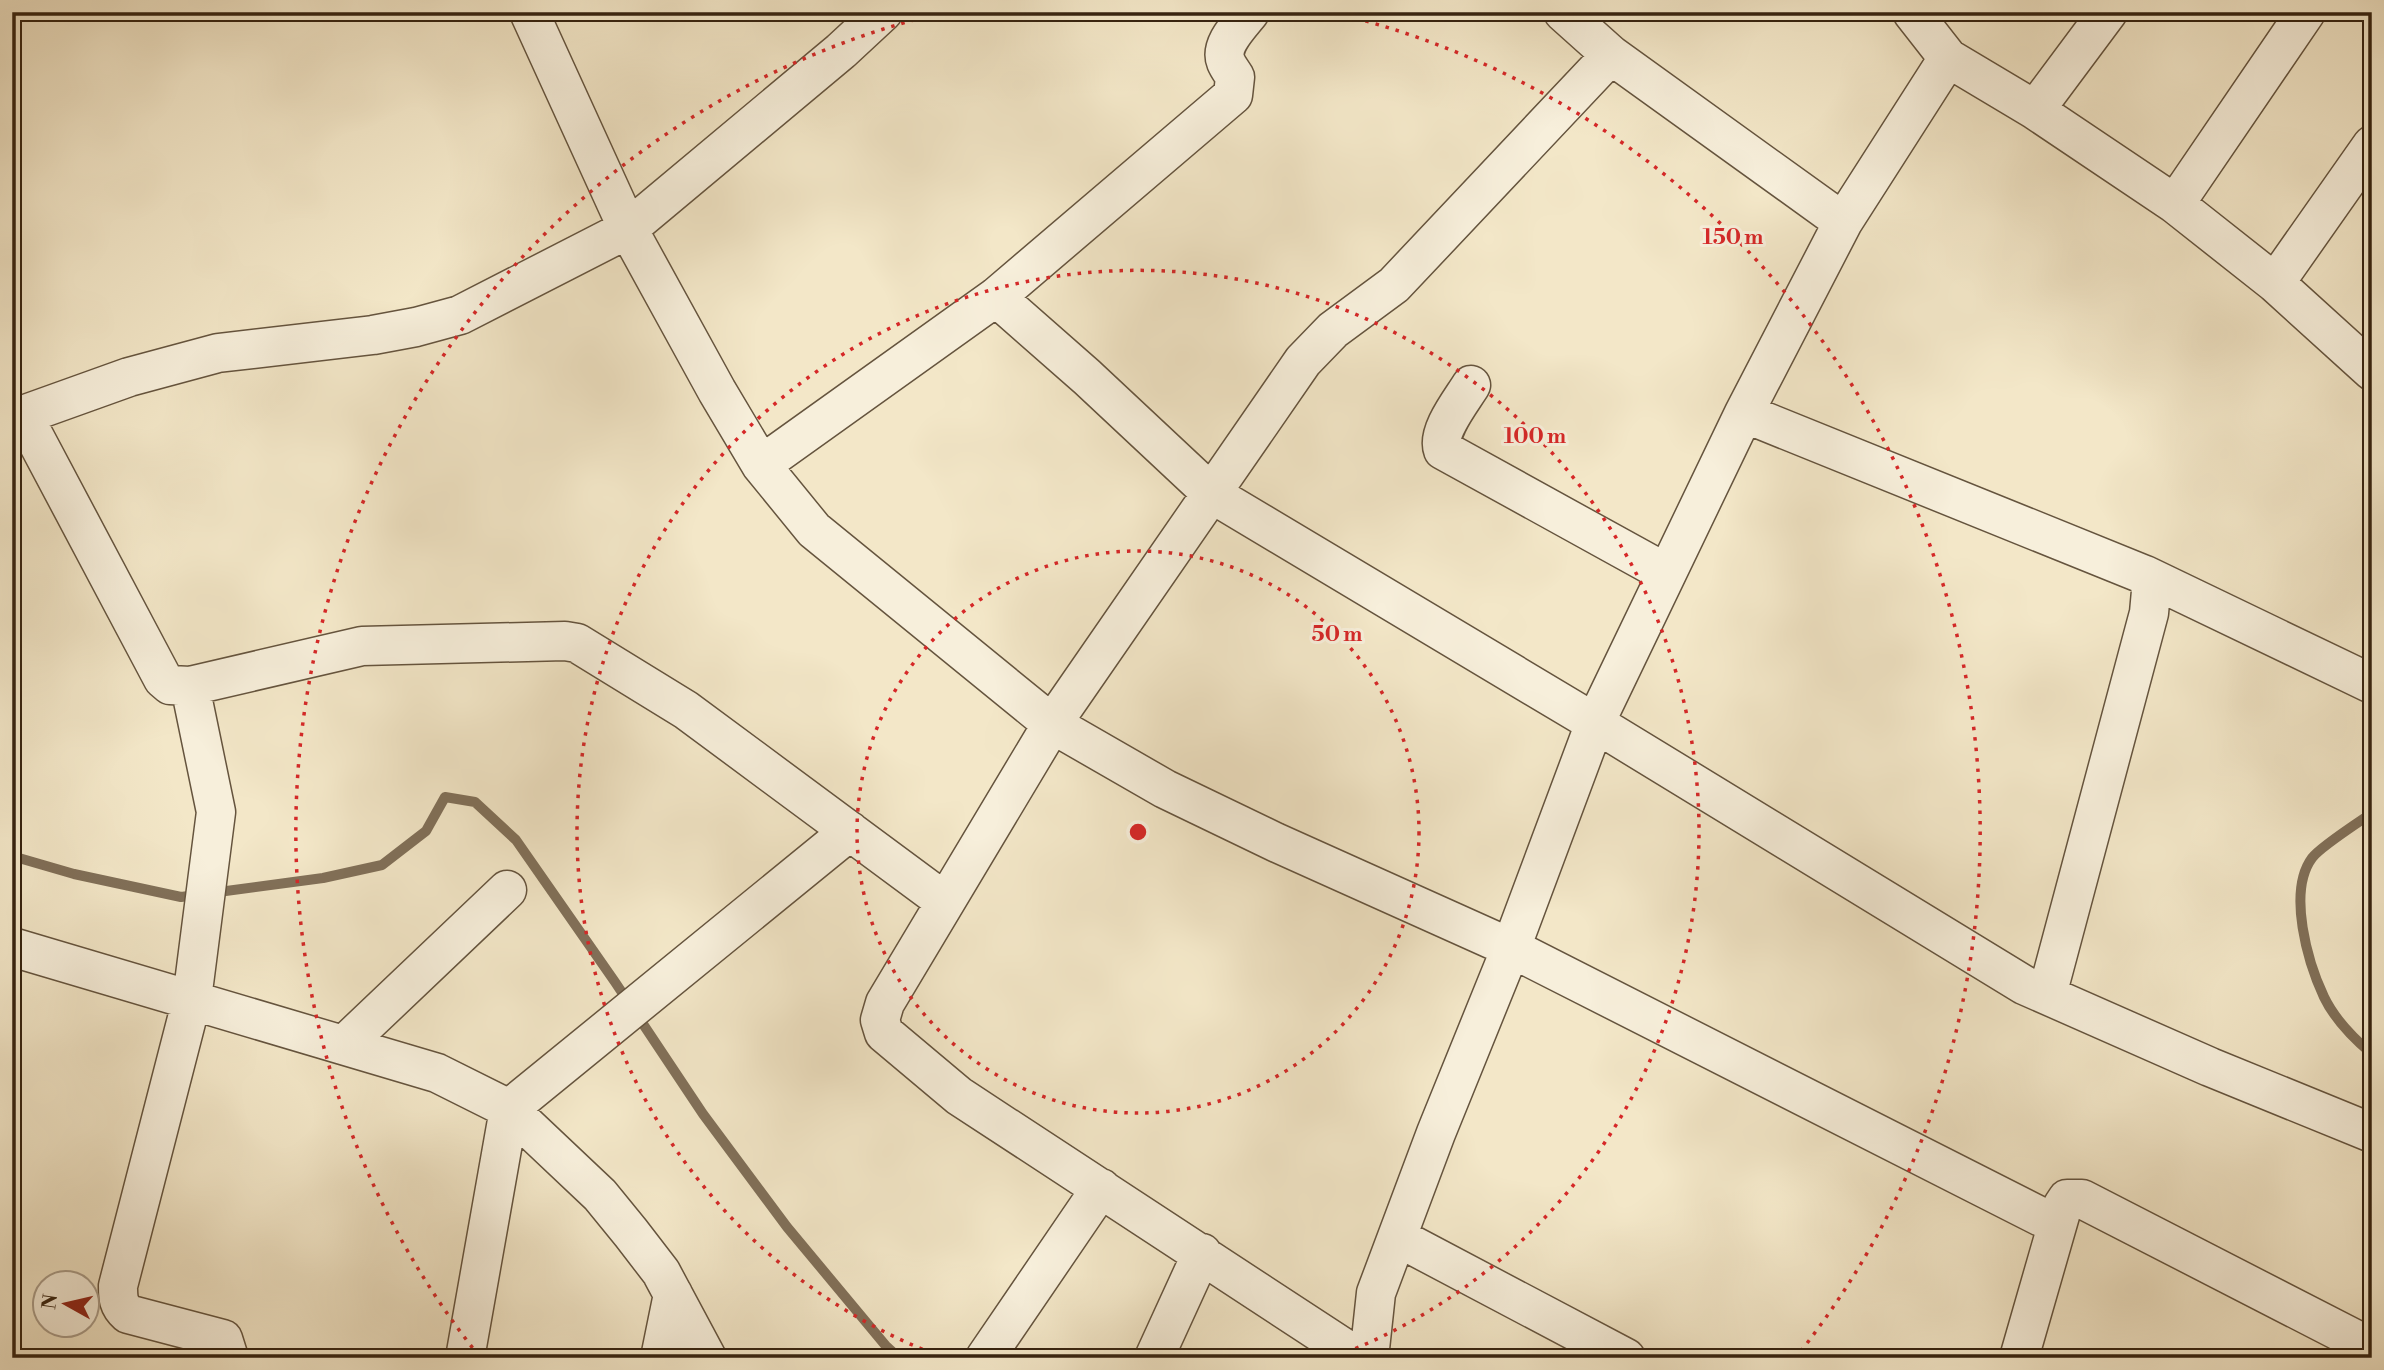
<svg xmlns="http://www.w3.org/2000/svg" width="2384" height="1370" viewBox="0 0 2384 1370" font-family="'Libre Bodoni',serif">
<rect width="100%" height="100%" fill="#f3e7c8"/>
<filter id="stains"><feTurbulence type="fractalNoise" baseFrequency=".00286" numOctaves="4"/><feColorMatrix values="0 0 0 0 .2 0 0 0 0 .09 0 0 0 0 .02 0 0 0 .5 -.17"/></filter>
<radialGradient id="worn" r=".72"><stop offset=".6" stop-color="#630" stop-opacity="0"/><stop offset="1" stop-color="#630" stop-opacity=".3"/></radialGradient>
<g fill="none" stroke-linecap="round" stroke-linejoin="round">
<!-- stream -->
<path stroke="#817059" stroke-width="10" d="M2372,813C2359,822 2320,847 2312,858C2287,892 2308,963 2324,997C2335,1020 2353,1038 2372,1054
M12,856L74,874L181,897L323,878L382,865L426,831L445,797L475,802L516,840L615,982L703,1114L787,1227L886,1346L899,1358"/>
<defs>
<path id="minor" d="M529,12L628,229L717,391L761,465L814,530L1052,724L1165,789L1275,842L1511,948L2057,1225
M1563,12L1611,55L1843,222
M1912,12L1948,58L2035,110L2175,204L2275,283L2372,371
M2035,110L2108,12
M2175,204L2306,12
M2275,283L2372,145
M996,297L1087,377L1212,494L1595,723L2024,985L2210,1067L2372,1133
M1471,385C1462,400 1436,432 1443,450L1666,573
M1744,413L2145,575L2149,582L2151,591L2149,613L2047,995
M12,414L23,415L129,377L218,353L373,335L416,327L460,315L628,229L841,51L883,12
M23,415L163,679L170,685L190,686L362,646L565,641L577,643L686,710L944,901
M761,465L996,297L1233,95L1235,77C1232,72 1228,67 1226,62C1219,45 1240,25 1250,12
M2145,575L2372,684
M190,686L216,812L192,999L118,1286C118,1298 118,1305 128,1314L223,1339L229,1358
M12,947L437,1073L509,1109L600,1195L631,1233L661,1272L707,1358
M344,1045L507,890
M1397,1237L1626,1358
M465,1358L509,1109L850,831
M660,1358L673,1294
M985,1358L1101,1188
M1154,1358L1202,1253
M1359,1358L959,1096L884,1033L880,1020L885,1003L1052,724L1303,361L1333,330L1394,285L1611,55
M1369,1358L1376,1293L1436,1133L1511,948L1595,723L1744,413L1843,222L1948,58
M2019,1358L2063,1205L2067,1199H2082L2372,1348"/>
</defs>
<!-- minor casing -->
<use href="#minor" stroke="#65543e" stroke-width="41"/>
<!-- minor -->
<use href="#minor" stroke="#f7efdb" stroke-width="38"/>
</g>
<!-- distance rings -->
<g fill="none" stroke="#d62828" stroke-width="3.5" stroke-dasharray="3.5 7">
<circle cx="1138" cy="832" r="281"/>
<path d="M942 1357A561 561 0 1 1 1334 1357"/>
<path d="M479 1356A842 842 0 0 1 941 13M1335 13A842 842 0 0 1 1797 1356"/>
</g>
<circle cx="1138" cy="832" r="10" fill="#d62828" stroke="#f7efdb" stroke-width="3.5"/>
<g font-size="21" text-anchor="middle" font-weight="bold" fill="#d62828" stroke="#f7efdb" stroke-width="6" stroke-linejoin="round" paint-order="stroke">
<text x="1733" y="244">150 m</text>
<text x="1535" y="443">100 m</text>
<text x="1337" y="641">50 m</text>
</g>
<!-- margin -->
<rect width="2384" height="1370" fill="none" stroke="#f3e7c8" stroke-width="42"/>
<rect x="14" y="14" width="2356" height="1342" fill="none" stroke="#362310" stroke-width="3.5"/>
<rect x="21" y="21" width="2342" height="1328" fill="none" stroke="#362310" stroke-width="2"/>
<!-- north arrow -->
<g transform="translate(66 1304) rotate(278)"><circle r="33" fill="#f7efdb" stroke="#aa9d8a" stroke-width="2"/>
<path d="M0-5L12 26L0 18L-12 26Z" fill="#8f2418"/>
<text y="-10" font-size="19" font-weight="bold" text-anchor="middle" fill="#362310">N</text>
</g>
<rect width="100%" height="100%" filter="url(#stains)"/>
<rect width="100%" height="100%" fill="url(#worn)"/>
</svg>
